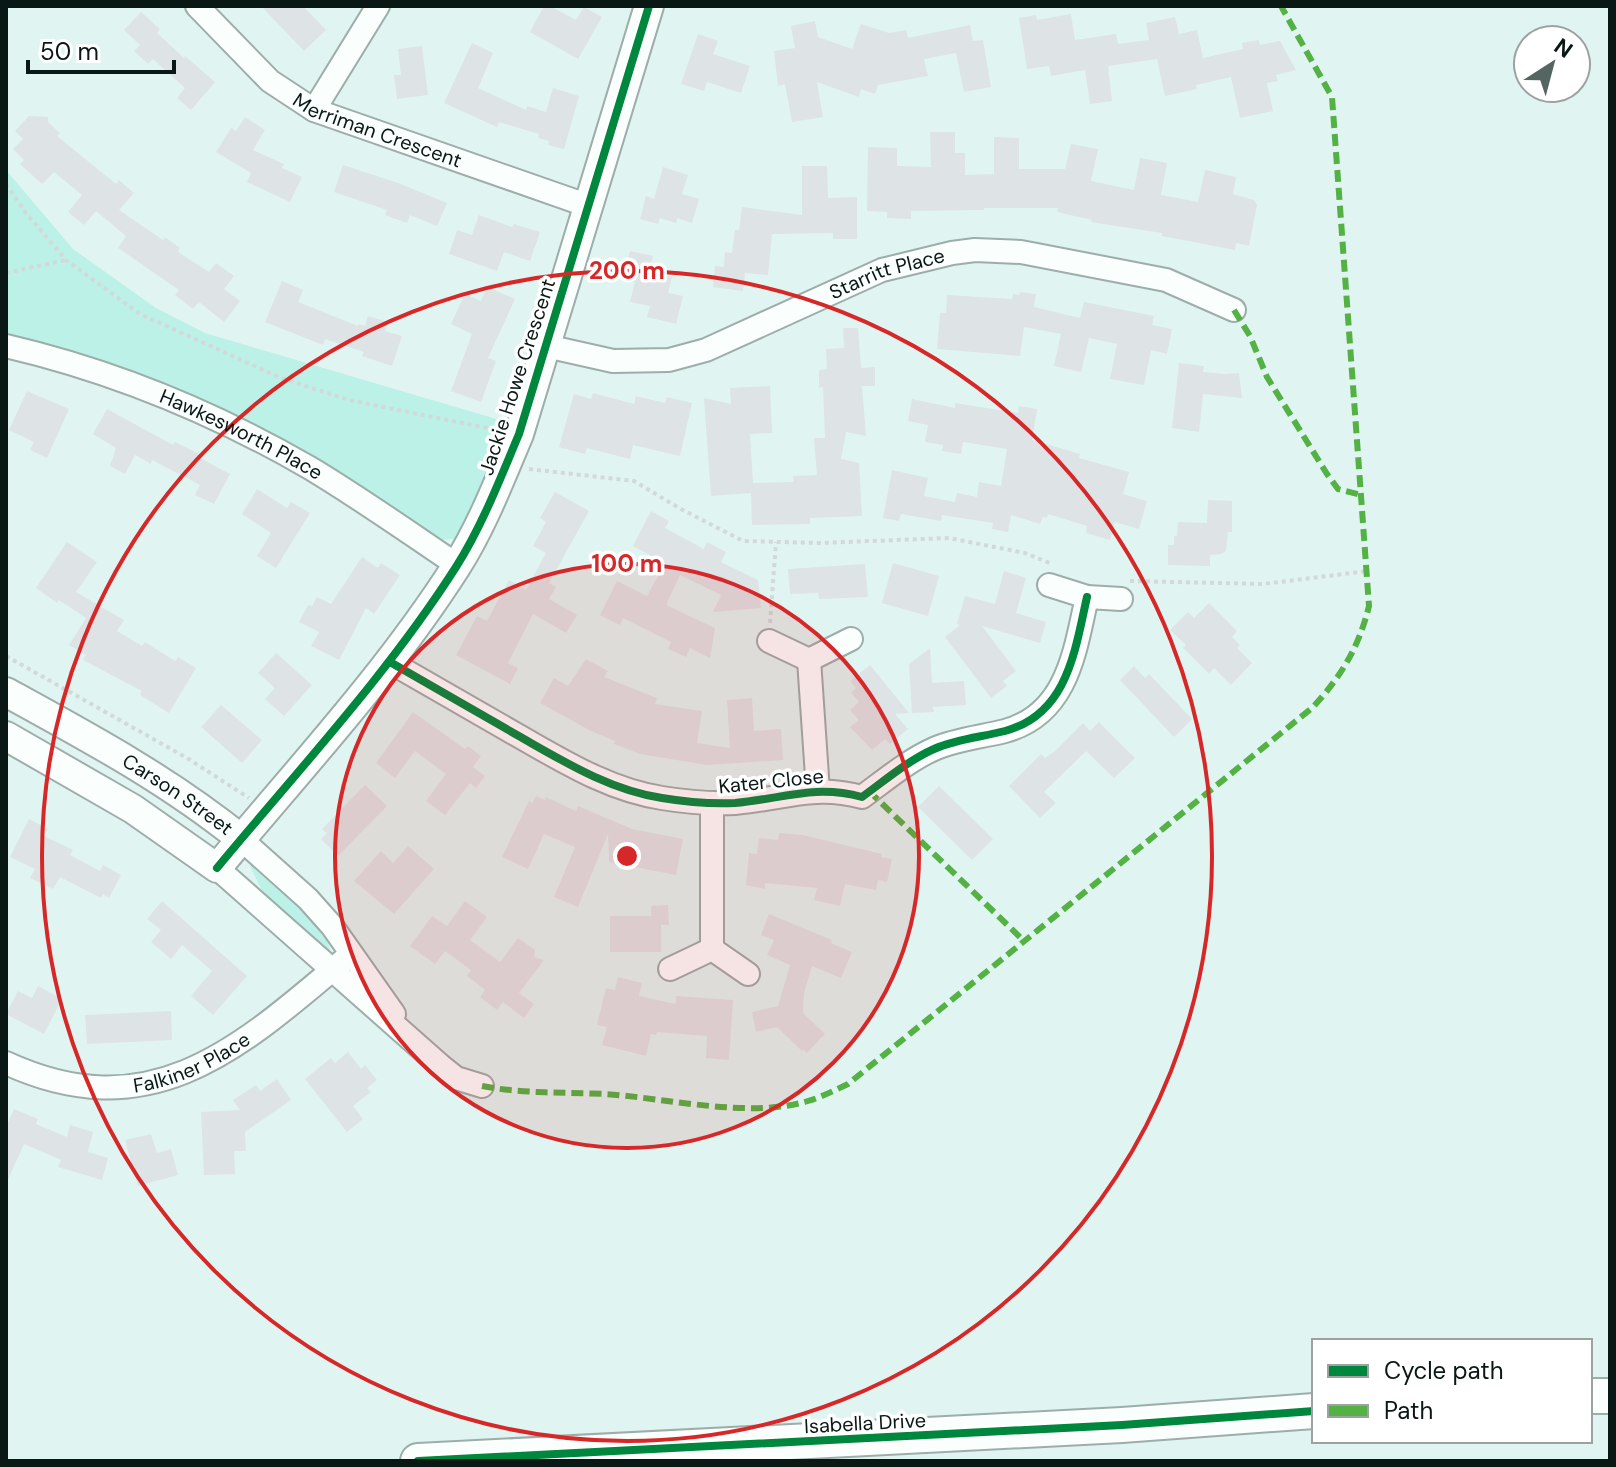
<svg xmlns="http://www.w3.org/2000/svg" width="1616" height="1467" viewBox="0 0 1616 1467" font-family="'DM Sans',sans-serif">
<rect width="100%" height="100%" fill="#e0f5f1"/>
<!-- green -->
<path fill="#bcf1e7" d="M6,170L73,249L156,308L205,333L513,424L463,533L455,539L436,540L328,470L6,336Z
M253,863C278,886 326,920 331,954L277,908L261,889L250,866Z"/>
<!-- building -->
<path fill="#dee3e5" d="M261,6H303L326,30L304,51Z
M544,6H550L576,20L584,7L602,17L578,59L530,32Z
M141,12L160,29L157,33L184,58L185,56L215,82L191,110L177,98L185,88L153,59L148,64L134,51L140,45L124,30Z
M1071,14L1075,40L1116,34L1118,44L1149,40L1146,23L1175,17L1179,34L1197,30L1203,58L1243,49L1242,43L1259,40L1260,45L1280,41L1296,70L1276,75L1278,81L1267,83L1273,111L1240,118L1231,77L1196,85L1197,89L1165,96L1157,59L1108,66L1112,101L1090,104L1085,70L1051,76L1049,66L1027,69L1019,18L1036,15L1037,20Z
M815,21L818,37L852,49L861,24L889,33L906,30L908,38L970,25L973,41L983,40L991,87L964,92L956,53L924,59L928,76L878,85L875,94L861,89L859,97L817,82L823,117L792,122L785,84L778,86L774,51L795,48L791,26Z
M698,34L718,41L713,54L750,66L741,93L707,82L704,91L681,84Z
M472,43L493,53L478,88L526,110L527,106L546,112L553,88L579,96L564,149L548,145L549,141L538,138L539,134L499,122L497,127L444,103Z
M422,46L428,95L397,99L394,75H401L398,49Z
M29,116L48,117V122L60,133L57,136L116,184L119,180L134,193L119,210L163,240L165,237L180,248L178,252L209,272L216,263L234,276L224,289L240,301L224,322L199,302L193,309L175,295L179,290L118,248L126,236L96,211L84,225L68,212L82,195L54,172L42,184L20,164L24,160L13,149L23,139L15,131Z
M245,117L265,130L253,150L284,164L282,168L302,177L290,202L247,182L251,173L216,152L231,128L236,131Z
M930,132H955V153H965V175L994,174V137L1019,138V169H1065L1071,144L1098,149L1091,181L1134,190L1140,158L1167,163L1161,195L1198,202L1205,170L1236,177L1233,194L1254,200L1257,205L1249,246L1236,243L1235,250L1162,236V233L1091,222L1092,220L1057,212L1058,208H984V210L911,211V219L887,218V212L867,211L868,147L897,148V166L931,167Z
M343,165L398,183L447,203L437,226L410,215L407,223L385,215L387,210L334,192Z
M802,166H827L828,198L857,197V239H833V233L772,234L768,275L745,273L743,291L713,287L715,266L724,267L725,252L732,253L735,230H739L742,207L802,215Z
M663,167L688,175L682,194L699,199L692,223L677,218L676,223L660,218L658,224L640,219L646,196L654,199Z
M479,215L512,227L514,224L540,232L530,261L504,252L497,271L449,254L457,230L472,235Z
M630,251L653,256L649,271L672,277L668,293L683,296L676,324L647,317L650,306L630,302L635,282L623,279Z
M282,281L303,290L298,302L358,326V324L365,326L368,316L388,322L385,331L402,336L392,366L362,356L364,352L325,339L323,345L265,322Z
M487,287L515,299L488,358L496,361L481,402L451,391L472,334L451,324L465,294L481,301Z
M1020,292L1036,294L1034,307L1080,318L1084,302L1154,316L1152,325L1172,329L1167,354L1151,350L1144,385L1110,379L1117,344L1089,338L1081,372L1054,366L1061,334L1024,327L1020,356L937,349L940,313H946L947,295L1012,299L1013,294L1019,295Z
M843,328H858L861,368L875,367V386H862L866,436L846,432L841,459L859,463L862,516L810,518V524L752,525L751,493L711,496L704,398L731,404L730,388L770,386L772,433L750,434L753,483L794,482L793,476L817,475L814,438H825L823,387L819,388V370L827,369L826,349L844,348Z
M1179,363L1204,366L1203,372L1225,374L1239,373L1242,398L1203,394L1199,432L1172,428Z
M27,391L69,409L47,458L30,450L34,442L9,430Z
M593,393L634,404L636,396L665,403L667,397L692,403L680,456L633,445L630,459L587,448L585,454L559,447L574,394L591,399Z
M912,399L955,408V403L1018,413L1019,406L1037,409L1032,440L1080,454L1079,458L1129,472L1123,494L1147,501L1139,529L1115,522L1110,540L1086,533L1087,526L1048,514L1047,518L1043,517L1040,524L1011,515L1008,532L992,529L993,523L942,515L941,521L901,514L899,521L883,518L892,470L928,478L924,496L955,502L957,493L977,497L979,482L1001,486L1007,449L963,442L961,454L942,451L943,445L925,442L928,425L908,421Z
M107,409L173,445L175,442L201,455L200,458L230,474L214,504L195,495L200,485L152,460L151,464L135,455L125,474L110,466L116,448L93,434Z
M257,489L287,508L291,502L310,513L276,568L257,556L271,533L242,514Z
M555,492L589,511L549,583L556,587L549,599L577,615L566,633L533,614L508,663L518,668L510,684L456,655L477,616L487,621L509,580L526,590L546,553L533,546L546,522L540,518Z
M1208,500L1232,501V532H1228L1226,551L1221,554L1210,555V566L1168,565V545H1174V536H1177L1178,522L1207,523Z
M651,511L669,521L665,528L704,549L707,542L726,552L721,562L758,580L761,608L713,612L721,595L680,575L666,605L715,628L710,658L690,648L686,657L668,649L671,642L623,618L620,625L600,615L617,581L647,596L665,563L633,546Z
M67,542L97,562L76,592L124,620L117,631L142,646L145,642L175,661L178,657L196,668L169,713L140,695L142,691L83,660L86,655L69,645L86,618L59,600L57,603L36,588Z
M362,557L378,568L381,563L400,575L374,614L366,608L339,660L311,646L319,632L299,622L308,605L312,606L317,597L331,604Z
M893,563L939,576L928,616L882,603Z
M865,564L868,597L819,599L818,593L790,594L788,569Z
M1004,571L1026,578L1016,613L1046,622L1040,643L982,626L1016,671L1003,681L1007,686L991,698L945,637L960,625L957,624L965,596L995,604Z
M1209,603L1237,631L1232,637L1240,645L1237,648L1252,663L1231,685L1214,668L1209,674L1183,648L1186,645L1170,630L1188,612L1194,618Z
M930,648L932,683L964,681L966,705L933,707L934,712L912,713L909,664Z
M276,653L312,685L284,716L265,699L275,688L258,673Z
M586,659L608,671L604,677L657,698L655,704L702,711L697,743L730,748L727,700L752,698L754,731L781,729L783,760L707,765L640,754L614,744L615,741L591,731L540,703L554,678L568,686Z
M870,665L909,713L895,714L908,729L890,744L885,739L872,750L850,727L859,720L850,710L859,702L851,692L856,688L850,681Z
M1134,666L1145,678L1149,674L1192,719L1174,737L1120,680Z
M221,705L262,740L242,763L201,727Z
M413,712L465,749L468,746L481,756L473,767L485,776L476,788L470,783L445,815L426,801L446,774L415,751L395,778L376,763Z
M1099,722L1135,758L1114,778L1086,751L1044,792L1056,803L1040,818L1009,786L1041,754L1045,758L1055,751L1083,723L1090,731Z
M365,785L387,806L338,856L321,839L327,833L322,829Z
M939,786L993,839L972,860L918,807Z
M536,796L545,800L546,797L576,811L578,806L632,829L683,839L676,875L609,862L608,834L578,907L554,897L575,847L544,834L528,869L502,857L529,801L532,803Z
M29,819L48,829L44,836L73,850L70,855L100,871L103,865L121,875L109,898L103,894L101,898L60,877L53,889L30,878L35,869L10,857Z
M779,833L803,835L882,854L881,857L892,859L887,882L878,880L876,890L845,884L840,906L814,900L817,888L765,883V889L746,885L749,853L757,854L759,838L778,840Z
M408,846L434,869L394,914L354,881L381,851L393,863Z
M162,901L247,976L213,1015L191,996L212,971L182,945L171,959L151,942L161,930L147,919Z
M465,901L487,917L470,940L500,962L518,938L535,950L534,957L544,960L519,993L534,1004L524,1018L503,1002L497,1010L480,997L485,990L467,976L471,970L445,951L435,964L410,946L432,916L447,926Z
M668,905L669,925H661V952H610V916H651V906Z
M769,914L832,940L831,943L852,952L841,978L812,966L804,993L803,1013L825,1034L807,1053L803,1049L802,1051L777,1027L756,1032L752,1012L778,1006L790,965L767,955L774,940L761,935Z
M618,977L642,983L639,996L676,1004V996L733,1000L729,1060L706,1058L707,1036L657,1032L656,1035L651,1034L646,1056L602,1045L607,1027L597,1025L606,988L615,990Z
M38,986L62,999L44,1034L6,1014L18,991L32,998Z
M171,1011L172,1040L87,1044L85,1015Z
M348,1052L361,1069L365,1065L377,1080L367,1088L371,1092L353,1106L363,1119L347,1132L305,1079L331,1058L335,1063Z
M277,1079L291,1100L245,1132L246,1151H234L235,1174L204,1175L201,1112L240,1110L233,1100L256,1085L260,1091Z
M14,1109L38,1119L36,1124L67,1137L70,1125L93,1132L88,1152L108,1158L102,1180L58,1167L61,1160L24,1144L6,1184V1127Z
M151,1134L157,1153L171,1149L178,1175L138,1186L125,1140Z"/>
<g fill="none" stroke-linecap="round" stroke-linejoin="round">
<defs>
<g id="minor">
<path id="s1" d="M197,6L270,81L314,110L589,206"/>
<path d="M314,110L378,6"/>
<path id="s2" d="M6,346C113,371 215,413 310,468C360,498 408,532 457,565"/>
<path id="s3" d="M546,346L613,361L669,360L706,350L882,270L952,253L975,250L1021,252L1166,280L1234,310"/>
<path d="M1049,585L1087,597L1121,599"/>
<path d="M769,641L809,660L851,639"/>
<path d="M809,660L818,791"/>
<path d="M390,662C432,686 475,711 517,735C563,761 609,790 662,798C686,802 711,804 735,803C782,799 814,784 862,797C884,781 909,760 934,749C956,739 982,737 1005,731C1068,714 1075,650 1087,597"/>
<path d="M712,803V949"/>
<path d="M241,839L308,899L332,926L394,1014"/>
<path d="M217,868L441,1066L456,1078L482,1086"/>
<path d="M670,969L712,949L748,974"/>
<path id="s4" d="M6,1063C154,1131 243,1045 351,954"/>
</g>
<g id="tertiary">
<path id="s5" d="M6,692C88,737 168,780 241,839"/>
<path d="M6,736L133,809L217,868C299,769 387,675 456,567C482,526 500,479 519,434L649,6"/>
</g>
<path id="primary" d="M1590,1396H1610
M418,1461L1122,1425L1314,1411"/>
</defs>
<!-- minor casing -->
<use href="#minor" stroke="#9dadaa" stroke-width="26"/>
<!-- tertiary casing -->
<use href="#tertiary" stroke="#9dadaa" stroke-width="32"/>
<!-- primary casing -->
<use href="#primary" stroke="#9dadaa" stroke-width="38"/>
<!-- path -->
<path stroke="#d2d9d8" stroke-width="4" stroke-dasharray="4 4" stroke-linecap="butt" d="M6,184L26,213L66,260L140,314L281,378L349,400L497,430
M6,273L66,260
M529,469L634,481L679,508L743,541L820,543L949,538L1025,553L1052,564
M1130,581L1263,584L1367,571
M770,623L776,542
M6,656L187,758L249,798"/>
<!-- minor -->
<use href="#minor" stroke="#fafefd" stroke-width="22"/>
<!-- tertiary -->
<use href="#tertiary" stroke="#fafefd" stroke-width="28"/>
<!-- primary -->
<use href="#primary" stroke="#fafefd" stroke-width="34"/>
<!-- quiet -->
<path stroke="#54b144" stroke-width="6" stroke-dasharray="12 6" stroke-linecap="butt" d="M1234,310L1250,336L1267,377L1327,474L1338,489L1361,495
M869,791L1024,941
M482,1086C524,1094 563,1092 605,1094C667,1098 749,1119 808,1101C822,1097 835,1090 848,1084L1312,708C1341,677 1359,647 1369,606L1332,97L1281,6"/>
<defs>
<path id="cycleway" d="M390,662C432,686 475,711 517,735C563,761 609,790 662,798C686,802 711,804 735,803C782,799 814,784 862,797C884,781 909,760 934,749C956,739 982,737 1005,731C1068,714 1075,650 1087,597
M217,868C299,769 387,675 456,567C482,526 500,479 519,434L649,6
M418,1461L1122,1425L1314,1411"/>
</defs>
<!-- cycleway casing -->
<use href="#cycleway" stroke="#fff" stroke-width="13"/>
<!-- cycleway -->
<use href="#cycleway" stroke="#00873e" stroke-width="8"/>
</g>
<!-- distance rings -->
<circle cx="627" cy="856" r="292" fill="#d62828" fill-opacity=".12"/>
<g fill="none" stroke="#d62828" stroke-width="4">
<circle cx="627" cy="856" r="292"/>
<circle cx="627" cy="856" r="585"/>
</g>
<g text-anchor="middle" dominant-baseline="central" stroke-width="7" stroke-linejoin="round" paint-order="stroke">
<!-- street labels -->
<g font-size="20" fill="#091715" stroke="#fff">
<text stroke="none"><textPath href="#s1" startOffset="224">Merriman Crescent</textPath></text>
<text stroke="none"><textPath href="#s3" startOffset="360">Starritt Place</textPath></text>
<text transform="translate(517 377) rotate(-72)">Jackie Howe Crescent</text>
<text stroke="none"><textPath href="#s2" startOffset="252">Hawkesworth Place</textPath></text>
<text transform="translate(771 781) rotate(-6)">Kater Close</text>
<text stroke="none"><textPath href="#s5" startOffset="200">Carson Street</textPath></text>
<text stroke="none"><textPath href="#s4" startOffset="194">Falkiner Place</textPath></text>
<text transform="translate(865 1423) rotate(-3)">Isabella Drive</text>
</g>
</g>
<circle cx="627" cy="856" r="12" fill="#d62828" stroke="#fff" stroke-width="4"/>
<g font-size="24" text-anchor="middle" font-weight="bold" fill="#d62828" stroke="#fff" stroke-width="7" stroke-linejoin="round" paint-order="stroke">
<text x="627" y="279">200 m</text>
<text x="627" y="572">100 m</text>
</g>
<!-- border -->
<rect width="1616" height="1467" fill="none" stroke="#091715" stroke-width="16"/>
<!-- legend -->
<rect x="1312" y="1339" width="280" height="104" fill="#ffffff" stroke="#9da2a1" stroke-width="2"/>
<rect x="1328" y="1365" width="40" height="12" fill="#00873e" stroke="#9da2a1" stroke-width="2"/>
<text x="1384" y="1379" font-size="24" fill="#091715">Cycle path</text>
<rect x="1328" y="1405" width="40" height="12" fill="#54b144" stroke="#9da2a1" stroke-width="2"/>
<text x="1384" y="1419" font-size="24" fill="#091715">Path</text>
<!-- north arrow -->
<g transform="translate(1552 64) rotate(36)"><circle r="38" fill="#ffffff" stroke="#9da2a1" stroke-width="2"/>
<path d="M0-6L14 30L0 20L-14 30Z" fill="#546562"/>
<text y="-12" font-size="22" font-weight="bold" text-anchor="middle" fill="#091715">N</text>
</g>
<!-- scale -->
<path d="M28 60v12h146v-12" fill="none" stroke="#091715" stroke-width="4"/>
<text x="40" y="60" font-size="24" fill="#091715" stroke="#ffffff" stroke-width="6" paint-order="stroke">50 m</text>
</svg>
